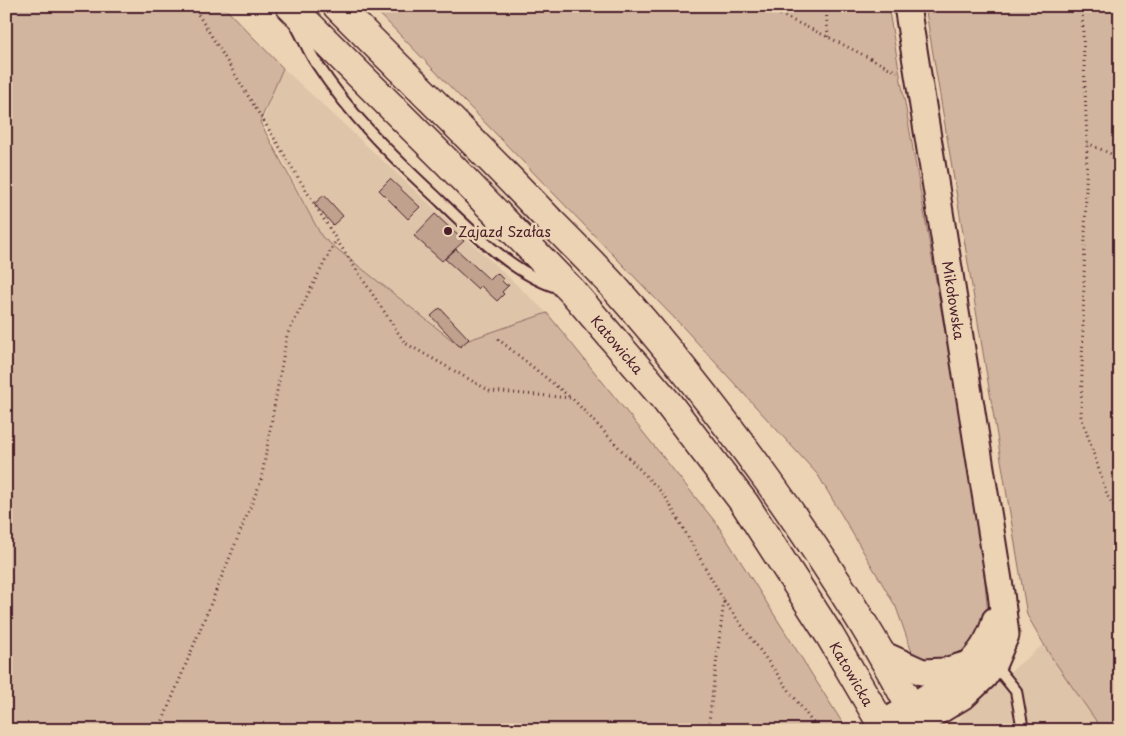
<svg xmlns="http://www.w3.org/2000/svg" width="1126" height="736" viewBox="0 0 1126 736" font-family="'Playpen Sans',sans-serif">
<rect width="100%" height="100%" fill="#ecd3b4"/>
<filter id="ink" filterUnits="userSpaceOnUse"><feTurbulence type="fractalNoise" baseFrequency=".02" numOctaves="2"/><feDisplacementMap in="SourceGraphic" scale="10" xChannelSelector="R" yChannelSelector="G"/><feConvolveMatrix kernelMatrix="1 2 1 2 8 2 1 2 1" color-interpolation-filters="sRGB"/></filter>
<g filter="url(#ink)">
<!-- built -->
<path fill="#dec4a9" d="M283,68L547,313L457,344L322,237L263,120Z
M1044,644L1099,725L1101,730H957V722L970,705Z"/>
<!-- green -->
<path fill="#d1b59e" stroke="#8e6a64" d="M6,6H223L283,68L260,122L322,237L457,344L547,313L717,524L847,730H6Z
M372,6H888L981,538L988,615L971,654L944,667L914,658L896,607L818,475L682,326Z
M925,6H1120V730H1101L1099,725L1050,655L1027,615Z"/>
<!-- building -->
<path fill="#bfa18e" stroke="#4a1f2b" d="M390,179L420,207L408,219L379,190Z
M324,195L343,216L333,225L314,204Z
M435,214L464,241L442,261L414,236Z
M456,249L490,280L497,273L503,279L502,281L506,285H509L502,292L504,294L497,301L481,286L478,289L445,259Z
M440,308L469,339L460,347L431,316Z"/>
<g fill="none" stroke-linecap="round" stroke-linejoin="round">
<defs>
<path id="service" d="M297,27C304,39 309,53 317,64C350,115 392,156 436,197C468,228 513,274 557,287
M994,664L1016,691L1023,730"/>
<g id="tertiary">
<path id="s1" d="M907,6L1001,593L1006,635L994,663L984,677L965,695L908,730"/>
<path d="M880,653L922,672L945,671L965,665"/>
<path d="M882,724C921,700 984,670 995,620"/>
</g>
<g id="primary">
<path id="s2" d="M290,6L447,162L572,291L667,402L745,504L830,636L885,730"/>
<path d="M337,6C409,78 482,149 552,223C573,244 594,265 614,287C670,350 720,414 769,482C825,561 879,643 922,730"/>
</g>
</defs>
<!-- service casing -->
<use href="#service" stroke="#4a1f2b" stroke-width="14"/>
<!-- tertiary casing -->
<use href="#tertiary" stroke="#4a1f2b" stroke-width="29"/>
<!-- primary casing -->
<use href="#primary" stroke="#4a1f2b" stroke-width="31"/>
<!-- path -->
<path stroke="#4a1f2b" stroke-width="3" stroke-dasharray="1 4" stroke-linecap="butt" d="M193,6L336,239L405,343L490,391L572,398L665,496L724,601L709,721L712,730
M762,6L828,37L897,72
M826,6L828,37
M1082,6L1087,143L1081,416L1108,497L1120,514
M1087,143L1120,158
M498,339L571,398
M724,601L818,730
M159,730L261,481L287,335L336,240"/>
<!-- service -->
<use href="#service" stroke="#ecd3b4" stroke-width="10"/>
<!-- tertiary -->
<use href="#tertiary" stroke="#ecd3b4" stroke-width="25"/>
<!-- primary -->
<use href="#primary" stroke="#ecd3b4" stroke-width="28"/>
</g>
</g>
<!-- markers -->
<circle fill="#4a1f2b" stroke="#ecd3b4" stroke-width="2" cx="448" cy="231" r="5"/>
<g text-anchor="middle" dominant-baseline="central" stroke-width="5" stroke-linejoin="round" paint-order="stroke">
<!-- poi labels -->
<g font-size="14" fill="#4a1f2b" stroke="#ecd3b4" text-anchor="start">
<text x="458" y="231">Zajazd Szałas</text>
</g>
<!-- street labels -->
<g font-size="14" fill="#4a1f2b" stroke="#ecd3b4">
<text stroke="none"><textPath href="#s1" startOffset="298">Mikołowska</textPath></text>
<text stroke="none"><textPath href="#s2" startOffset="471">Katowicka</textPath></text>
<text stroke="none"><textPath href="#s2" startOffset="876">Katowicka</textPath></text>
</g>
</g>
<!-- margin -->
<rect width="1126" height="736" fill="none" stroke="#ecd3b4" stroke-width="25"/>
<rect x="12" y="12" width="1101" height="711" fill="none" stroke="#4a1f2b" stroke-width="2" filter="url(#ink)"/>
</svg>
